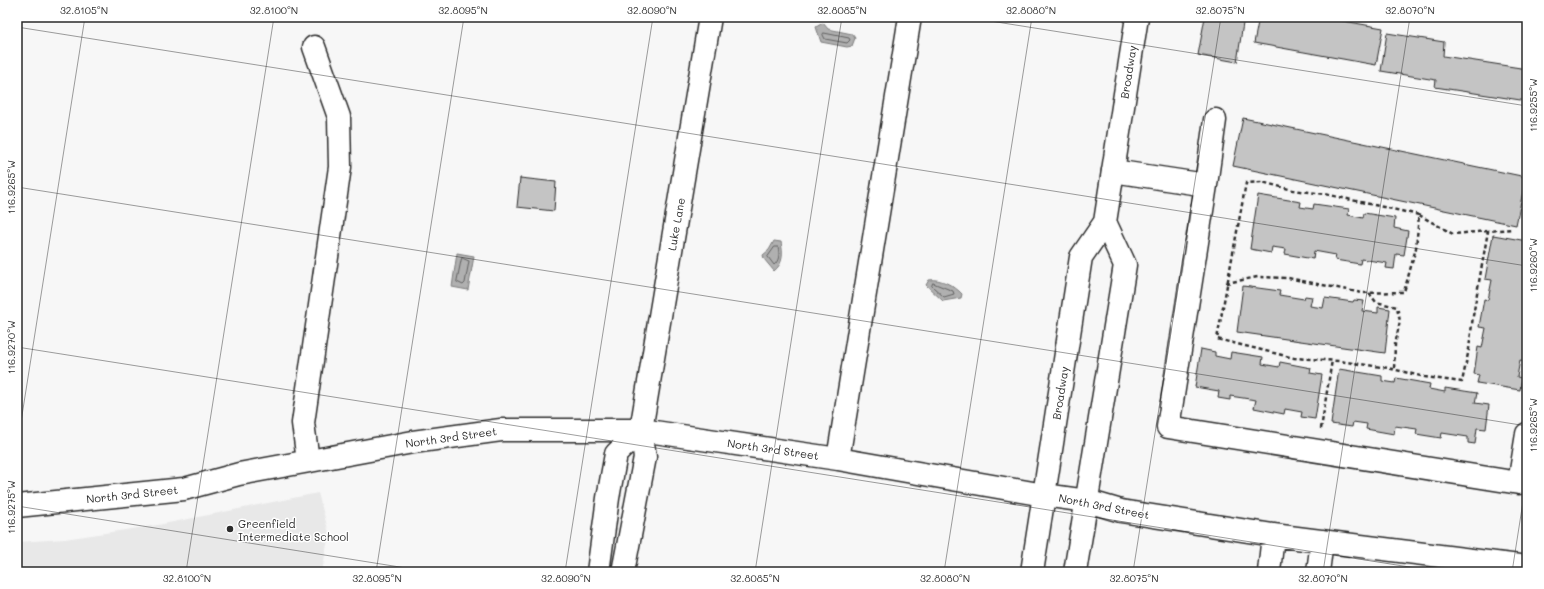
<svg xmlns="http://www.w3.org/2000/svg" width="1544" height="589" viewBox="0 0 1544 589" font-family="Mali,sans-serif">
<rect width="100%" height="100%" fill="#f7f7f7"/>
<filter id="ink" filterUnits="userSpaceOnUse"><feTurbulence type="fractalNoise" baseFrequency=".025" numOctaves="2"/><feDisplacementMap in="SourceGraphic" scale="8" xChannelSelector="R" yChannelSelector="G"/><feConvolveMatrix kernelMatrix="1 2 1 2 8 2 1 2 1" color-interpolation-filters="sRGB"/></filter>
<g filter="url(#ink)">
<!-- built -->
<path fill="#e8e8e8" d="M318,493L329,533L322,572H17V542L65,539L158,525Z"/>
<!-- water -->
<path fill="#b0b0b0" stroke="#7b7b7b" d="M823,23L828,29L852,34L855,38L852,46L847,47L821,42L816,27Z
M774,241L781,242C783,253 784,263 774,271L764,259L763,255L769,250Z
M457,253L474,256L468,290L452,287Z
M929,280C940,278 955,286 962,294L961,298L943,301L926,285Z"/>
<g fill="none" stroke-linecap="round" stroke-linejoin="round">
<!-- shore -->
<path stroke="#606060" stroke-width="1" d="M824,33L849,38L850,40L847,43L825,39L823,35Z
M775,247H778C780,254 779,261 774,265L768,257Z
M462,258L469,261L465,283L463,285L457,282Z
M933,283L953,291L954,294L944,297L932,286Z"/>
</g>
<!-- building -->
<path fill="#c4c4c4" stroke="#2b2b2b" d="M1205,17H1244L1237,62L1198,55Z
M1259,17H1321L1383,28L1376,65L1254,43Z
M1387,33L1444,42L1443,56L1527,69V101L1435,87L1436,80L1381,71Z
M1243,118L1526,177L1516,225L1233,166Z
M520,178L556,182L554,211L517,207Z
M1258,195L1301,202L1300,207L1313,209L1314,204L1349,209L1348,215L1363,218L1364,213L1395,218L1394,228L1408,231L1404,255L1396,254L1394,269L1386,268L1387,263L1361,259L1360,264L1335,260L1336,255L1314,251L1313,259L1285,254L1286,249L1272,247L1271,253L1250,249Z
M1493,235L1527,241V350L1525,361L1520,360L1517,377L1522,378L1520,390L1477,383L1479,375L1474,374L1478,347L1482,348L1486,328L1479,327L1484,299L1488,300L1492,280L1485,279Z
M1243,286L1280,291L1279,295L1304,299L1305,296L1312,297L1310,306L1323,308L1325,298L1353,302L1354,300L1364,301L1362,311L1378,313V307L1390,309L1385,353L1237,332Z
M1201,349L1215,352V356L1230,359L1231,352L1263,357L1262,364L1279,367L1280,362L1311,368L1310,373L1322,375L1315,419L1301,417L1302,412L1285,409L1284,414L1254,408L1256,400L1230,396V400L1218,398L1219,391L1195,387Z
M1339,369L1382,376V381L1395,383L1396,378L1430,384L1429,389L1445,392V388L1477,393L1475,403L1489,405L1486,429L1477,428L1475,444L1468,443V437L1442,433L1441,438L1416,434L1417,429L1395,426L1394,434L1366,429L1367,424L1353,422L1352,427L1331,424Z"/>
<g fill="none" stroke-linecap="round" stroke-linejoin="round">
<defs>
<path id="minor" d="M1113,171L1206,185L1215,120
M1206,185L1168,427L1519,483L1527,434
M641,430L710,17
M838,459L910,17
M308,461L303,423L340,167L339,117L314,47
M17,506L184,489L239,474L413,442L501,430H641L838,459L1044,495L1087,501L1121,511L1273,535L1527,567
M598,572L608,498L616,454L641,430L645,457L623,572
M1269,572L1273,535
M1318,572L1322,541"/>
<path id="major" d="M1032,572L1081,257L1105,222L1137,17
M1075,572L1125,265L1105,222"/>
</defs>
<!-- minor casing -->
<use href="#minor" stroke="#2b2b2b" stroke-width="25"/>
<!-- major casing -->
<use href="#major" stroke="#2b2b2b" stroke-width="25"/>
<!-- path -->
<path stroke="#2b2b2b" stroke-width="2.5" stroke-dasharray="4 3" stroke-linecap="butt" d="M1419,215L1453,234L1488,231
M1226,283L1258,277L1288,278L1362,293L1404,292L1416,248L1419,215L1325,194L1293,190L1262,182L1246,183L1217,339L1294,358L1339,361L1388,368L1425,377L1462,382L1469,349L1473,316L1488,231L1512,229
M1369,293L1376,302L1397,307L1400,321L1395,344L1394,370
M1321,429L1332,360"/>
<!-- minor -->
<use href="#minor" stroke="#fff" stroke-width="22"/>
<!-- major -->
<use href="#major" stroke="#fff" stroke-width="22"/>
</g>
</g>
<!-- ticks -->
<path fill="none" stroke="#2b2b2b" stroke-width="1" stroke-opacity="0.45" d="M965,17L1527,106M17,27L1527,266M17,187L1527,426M17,347L1441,572M17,447L85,17M17,506L431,572M186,572L274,17M376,572L464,17M565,572L653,17M755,572L842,17M944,572L1032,17M1133,572L1221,17M1323,572L1410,17M1512,572L1527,476"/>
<!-- markers -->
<circle fill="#2b2b2b" stroke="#fff" stroke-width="1.5" cx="230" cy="529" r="4"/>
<g text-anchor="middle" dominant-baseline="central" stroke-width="3" stroke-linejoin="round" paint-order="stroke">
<!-- street labels -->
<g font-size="11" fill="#2b2b2b" stroke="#fff">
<text transform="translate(1128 72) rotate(-81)">Broadway</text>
<text transform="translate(676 224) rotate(-80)">Luke Lane</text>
<text transform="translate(1060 393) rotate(-81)">Broadway</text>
<text transform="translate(451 437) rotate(-8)">North 3rd Street</text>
<text transform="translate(773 449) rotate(8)">North 3rd Street</text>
<text transform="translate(132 494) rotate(-6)">North 3rd Street</text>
<text transform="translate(1104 506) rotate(11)">North 3rd Street</text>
</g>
<!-- poi labels -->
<g font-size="11" fill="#2b2b2b" stroke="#fff" text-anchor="start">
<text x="238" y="523">Greenfield<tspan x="238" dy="13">Intermediate School</tspan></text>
</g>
</g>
<!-- margin -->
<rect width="1544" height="589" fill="none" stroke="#fff" stroke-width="44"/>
<rect x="22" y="22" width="1500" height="545" fill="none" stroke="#2b2b2b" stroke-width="1.5"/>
<g font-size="10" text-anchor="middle" fill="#2b2b2b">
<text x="84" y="14">32.8105°N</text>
<text x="274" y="14">32.8100°N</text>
<text x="463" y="14">32.8095°N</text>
<text x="652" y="14">32.8090°N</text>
<text x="842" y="14">32.8085°N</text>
<text x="1031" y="14">32.8080°N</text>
<text x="1220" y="14">32.8075°N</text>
<text x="1410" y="14">32.8070°N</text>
<text transform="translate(1533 105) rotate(-90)" y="4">116.9255°W</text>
<text transform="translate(11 187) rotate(-90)" y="4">116.9265°W</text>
<text transform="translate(1533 265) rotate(-90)" y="4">116.9260°W</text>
<text transform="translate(11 347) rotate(-90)" y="4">116.9270°W</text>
<text transform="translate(1533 425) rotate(-90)" y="4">116.9265°W</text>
<text transform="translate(11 507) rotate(-90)" y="4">116.9275°W</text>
<text x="187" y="582">32.8100°N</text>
<text x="377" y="582">32.8095°N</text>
<text x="566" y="582">32.8090°N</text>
<text x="755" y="582">32.8085°N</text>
<text x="945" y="582">32.8080°N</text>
<text x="1134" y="582">32.8075°N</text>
<text x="1323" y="582">32.8070°N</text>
</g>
</svg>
